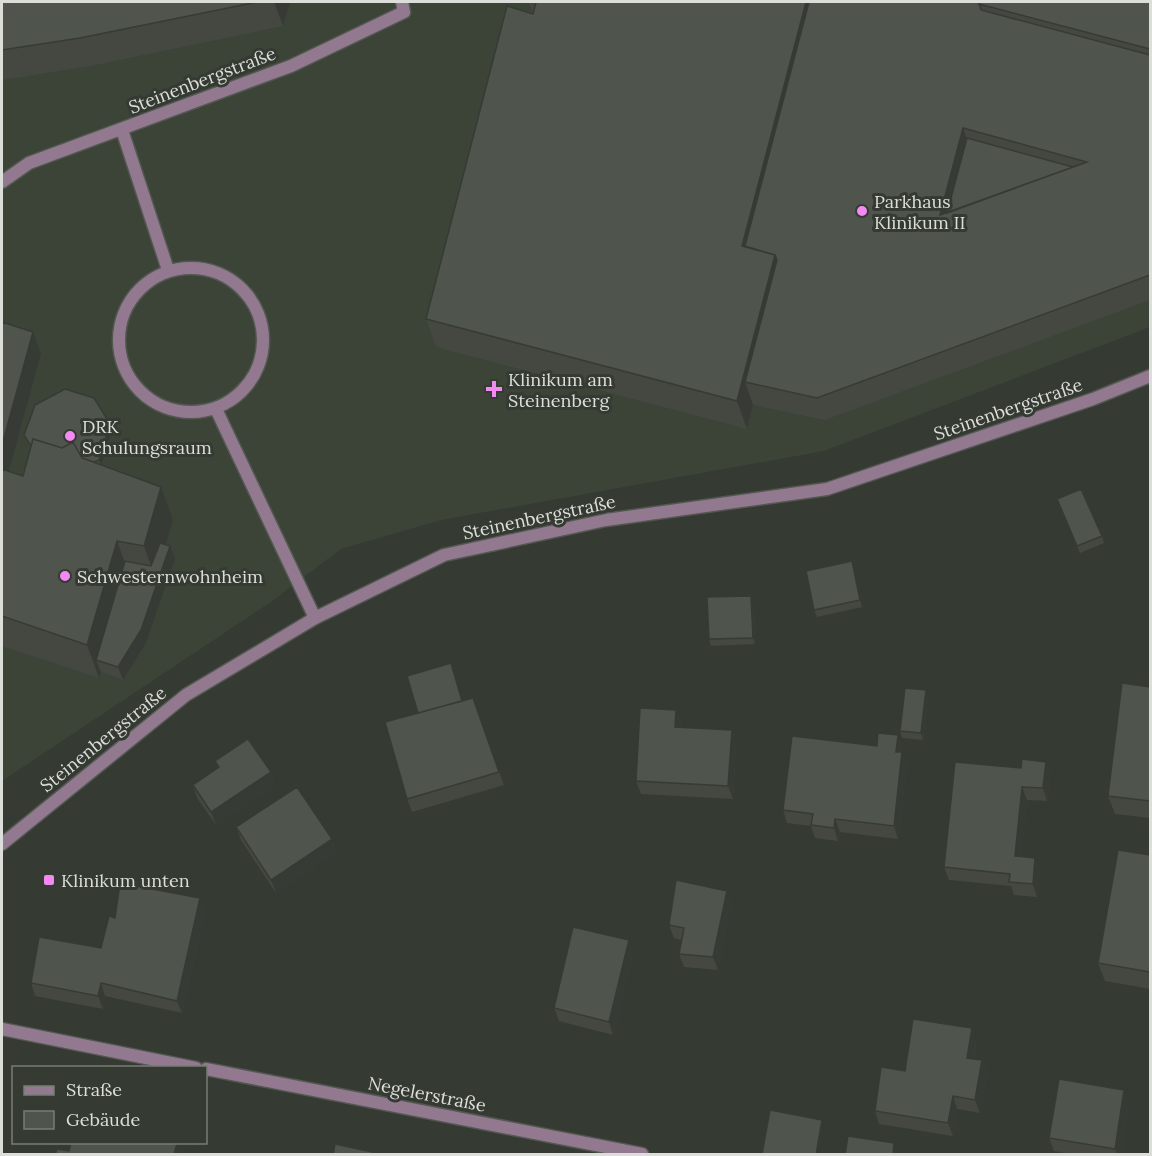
<svg xmlns="http://www.w3.org/2000/svg" width="1152" height="1156" viewBox="0 0 1152 1156" font-family="Lora,serif">
<rect width="100%" height="100%" fill="#353a33"/>
<!-- built -->
<path fill="#3b4437" d="M2,2H1150V327L824,451L441,520L341,549L271,602L2,781Z"/>
<g fill="none" stroke-linecap="round" stroke-linejoin="round">
<defs>
<path id="lane" d="M122,130L168,270
M2,182L29,163L291,66L404,12L402,2
M119 340a72 72 0 1 1 144 0a72 72 0 1 1-144 0Z
M216,409L315,618"/>
<path id="street" d="M2,844L186,695L315,618L444,555L606,520L827,489L1093,399L1150,376
M2,1029L196,1068
M206,1069L642,1154"/>
</defs>
<!-- lane casing -->
<use href="#lane" stroke="#535851" stroke-width="15"/>
<!-- street casing -->
<use href="#street" stroke="#535851" stroke-width="15"/>
<!-- lane -->
<use href="#lane" stroke="#927990" stroke-width="12"/>
<!-- street -->
<use href="#street" stroke="#927990" stroke-width="12"/>
</g>
<!-- wall -->
<path fill="#444841" d="M2,2H290L283,26L91,66L2,80Z
M529,2H1150V300L825,420L753,405L747,429L436,347L426,319L533,14Z
M2,322L41,354L9,471L23,476L31,448L24,435L110,424L112,430L101,465L173,520L166,545L175,559L146,643L123,680L101,672L99,678L2,646Z
M1059,506L1102,536L1104,543L1080,553Z
M852,561L854,568L862,607L817,617L814,610Z
M751,596L754,603L755,644L711,646L709,639Z
M1150,687V818L1115,814L1108,796Z
M928,697L923,740L902,738L900,731Z
M473,698L504,785L412,812L407,799L418,713Z
M676,710L681,723V727L732,730L736,743L733,799L641,794L636,781Z
M898,735L902,748V752L907,765L898,839L840,832L838,841L815,838L811,826L787,823L783,810L877,746Z
M215,761L271,772L275,785L216,825L197,798L193,785L218,768Z
M1046,762L1050,775L1047,801L1027,800L1021,857L1040,871L1037,897L1014,895L1011,886L949,880L944,867Z
M236,827L332,839L337,852L276,893L241,840Z
M1150,855V989L1105,981L1098,963Z
M727,891L731,903L718,970L684,967L679,954L682,940L674,938L669,925Z
M200,898L205,911L182,1013L105,996L103,1009L35,996L31,983L101,948L115,918Z
M629,940L633,953L613,1035L559,1021L554,1008Z
M976,1041L974,1059L982,1060L987,1073L980,1113L957,1109L953,1136L879,1124L875,1111L905,1071Z
M1129,1103L1121,1155H1075L1054,1151L1049,1138Z"/>
<!-- shaded-wall -->
<path fill="#373b35" d="M274,2H290L283,26Z
M806,2H823L757,255L742,246Z
M963,128L971,151L952,222L940,215Z
M775,255L786,283L745,382L753,405L747,429L737,401Z
M33,332L41,354L2,496V445Z
M110,424L112,430L101,466L99,460Z
M161,487L173,520L156,579L144,546Z
M117,541L129,574L96,660L101,672L99,678L87,645Z
M170,546L175,559L146,643L123,680L118,667Z
M852,561L854,568L862,607L860,600Z
M751,596L754,603L755,644L753,638Z
M926,690L928,697L923,740L921,733Z
M676,710L681,723L679,740L675,727Z
M732,730L736,743L733,799L728,786Z
M898,735L902,748L900,765L896,752Z
M902,752L907,765L898,839L894,826Z
M1046,762L1050,775L1047,801L1043,788Z
M271,772L275,785L216,825L211,812Z
M1022,787L1027,800L1020,869L1015,856Z
M835,819L840,832L838,841L834,828Z
M332,839L337,852L276,893L271,880Z
M1035,858L1040,871L1037,897L1033,884Z
M727,891L731,903L718,970L713,957Z
M200,898L205,911L182,1013L177,1001Z
M629,940L633,953L613,1035L609,1022Z
M101,983L105,996L103,1009L98,996Z
M972,1028L976,1041L972,1070L967,1058Z
M982,1060L987,1073L980,1113L975,1100Z
M1124,1090L1129,1103L1121,1155H1117L1115,1149Z
M953,1096L957,1109L953,1136L948,1123Z
M822,1120L824,1127L819,1155H816Z
M177,1143H186L187,1145L185,1155H174Z
M894,1143L897,1150L896,1155H893Z"/>
<!-- building -->
<path fill="#4f544c" stroke="#373b35" stroke-width="1.5" fill-rule="evenodd" d="M2,2H257L80,38L2,50Z
M536,2H806L742,246L775,255L737,401L426,319L507,6L533,14Z
M809,2H980L979,4L981,10L1150,55V275L817,398L745,382L777,260L775,255L745,246ZM963,128L1087,162L940,215Z
M980,2H1150V49L979,4Z
M967,138L1073,167L947,213Z
M2,322L33,332L2,445Z
M65,389L94,398L110,424L99,460L94,462L82,458L73,442L62,448L33,439L31,446L24,435L35,405Z
M33,439L62,448L73,442L82,458L161,487L144,546L117,541L87,645L2,616V469L23,476Z
M1081,489L1102,536L1077,546L1057,499Z
M160,543L170,546L141,630L118,667L96,660L125,561L151,566Z
M852,561L860,600L814,610L806,571Z
M751,596L753,638L709,639L707,597Z
M451,663L462,701L418,713L407,676Z
M1122,683L1150,687V801L1108,796Z
M905,688L926,690L921,733L900,731Z
M473,698L499,772L407,799L385,722Z
M640,708L676,710L675,727L732,730L728,786L636,781Z
M878,733L898,735L896,752H902L894,826L835,819L834,828L811,825L813,814L783,810L792,736L877,746Z
M248,739L271,772L211,812L193,785L219,767L215,761Z
M1022,759L1046,762L1043,788L1022,787L1015,856L1035,858L1033,884L1009,882L1010,874L944,867L955,762L1021,768Z
M297,787L332,839L271,880L236,827Z
M1118,850L1150,855V972L1098,963Z
M676,880L727,891L713,957L679,954L684,928L669,925Z
M120,883L200,898L177,1001L101,983L98,996L31,983L39,937L101,948L109,916L115,918Z
M573,927L629,940L609,1022L554,1008Z
M913,1019L972,1028L967,1058L982,1060L975,1100L953,1096L948,1123L875,1111L881,1067L905,1071Z
M1059,1079L1124,1090L1115,1149L1049,1138Z
M770,1110L822,1120L816,1155L762,1154Z
M848,1136L894,1143L893,1155H845Z
M71,1143H177L174,1155H55L57,1149L69,1151Z
M335,1144L386,1155H333Z"/>
<!-- markers -->
<g fill="#f38af2" stroke="#353a33" stroke-width="2">
<circle cx="862" cy="211" r="6"/>
<path d="M491 380h6v6h6v6h-6v6h-6v-6h-6v-6h6z"/>
<circle cx="70" cy="436" r="6"/>
<circle cx="65" cy="576" r="6"/>
<rect x="43" y="874" width="12" height="12" rx="3"/>
</g>
<g text-anchor="middle" dominant-baseline="central" stroke-width="6" stroke-linejoin="round" paint-order="stroke">
<!-- street labels -->
<g font-size="18" fill="#dbded9" stroke="#353a33">
<text transform="translate(202 80) rotate(-21)">Steinenbergstraße</text>
<text transform="translate(1008 409) rotate(-19)">Steinenbergstraße</text>
<text transform="translate(539 517) rotate(-12)">Steinenbergstraße</text>
<text transform="translate(103 739) rotate(-39)">Steinenbergstraße</text>
<text transform="translate(427 1094) rotate(11)">Negelerstraße</text>
</g>
<!-- poi labels -->
<g font-size="18" fill="#dbded9" stroke="#353a33" text-anchor="start">
<text x="874" y="201">Parkhaus<tspan x="874" dy="21">Klinikum II</tspan></text>
<text x="508" y="379">Klinikum am<tspan x="508" dy="21">Steinenberg</tspan></text>
<text x="82" y="426">DRK<tspan x="82" dy="21">Schulungsraum</tspan></text>
<text x="77" y="576">Schwesternwohnheim</text>
<text x="61" y="880">Klinikum unten</text>
</g>
</g>
<!-- border -->
<rect width="1152" height="1156" fill="none" stroke="#dbded9" stroke-width="6"/>
<!-- legend -->
<rect x="12" y="1066" width="195" height="78" fill="#353a33" stroke="#777c75" stroke-width="1.5"/>
<rect x="24" y="1086" width="30" height="9" fill="#927990" stroke="#777c75" stroke-width="1.5"/>
<text x="66" y="1096" font-size="18" fill="#dbded9">Straße</text>
<rect x="24" y="1111" width="30" height="18" fill="#4f544c" stroke="#777c75" stroke-width="1.5"/>
<text x="66" y="1126" font-size="18" fill="#dbded9">Gebäude</text>
</svg>
